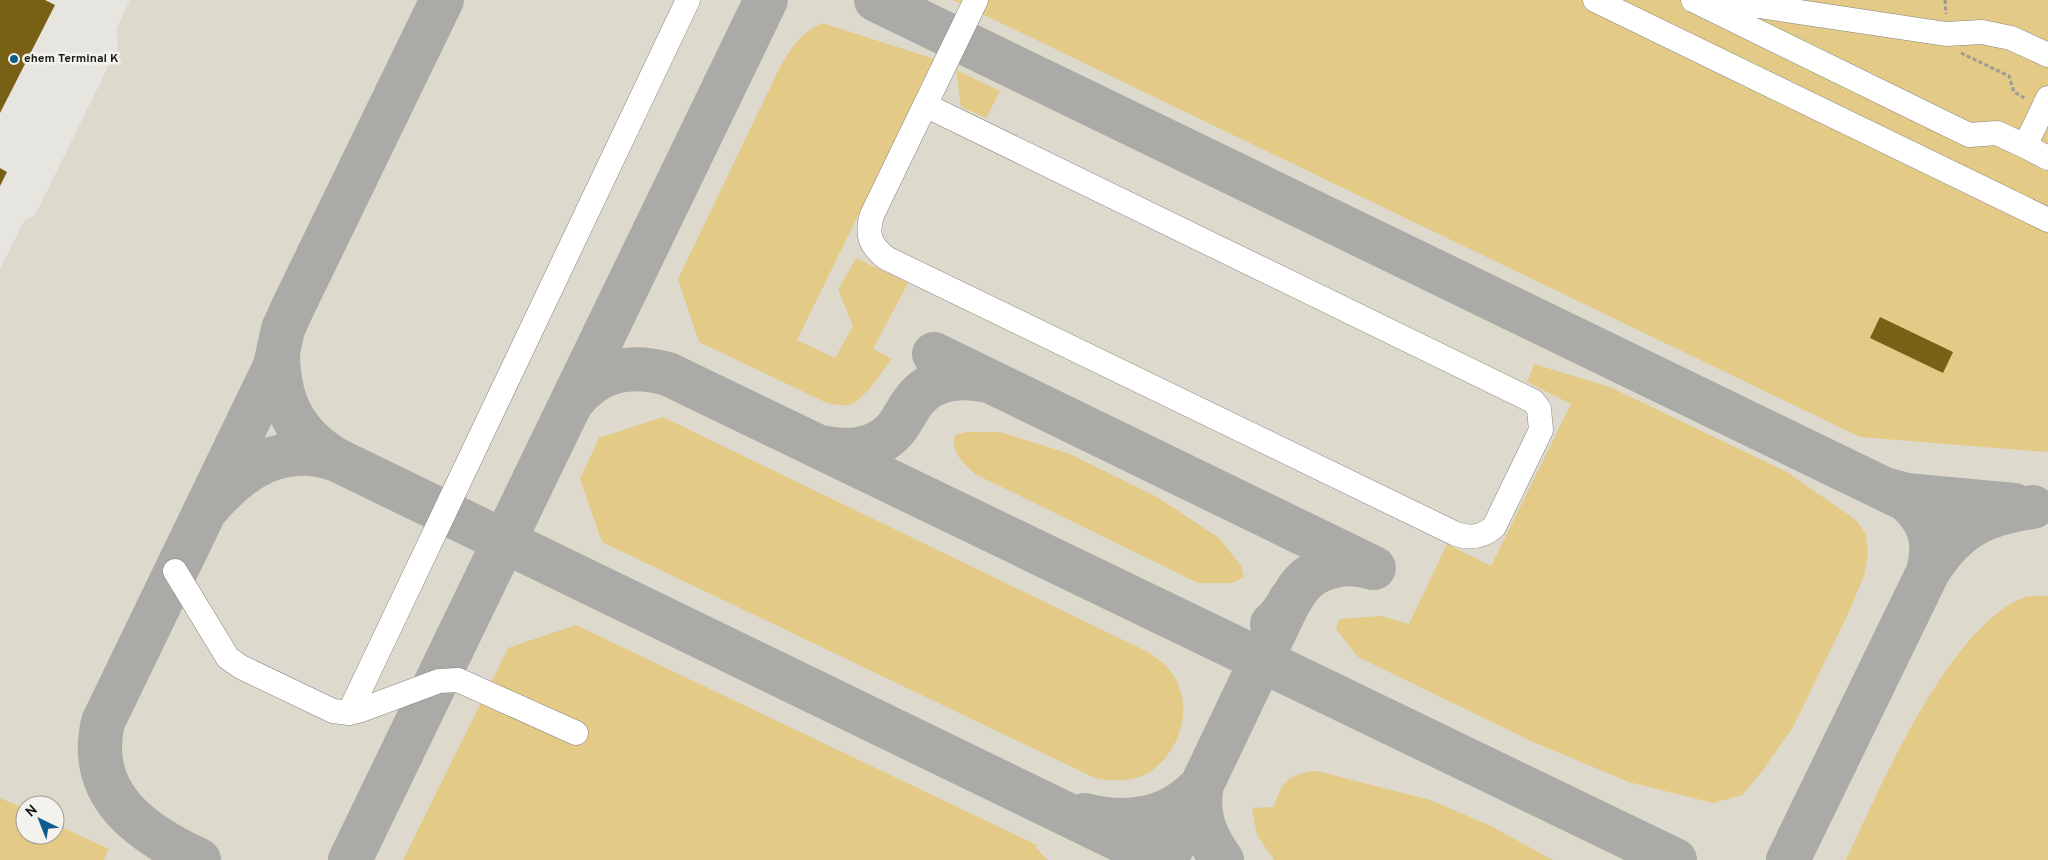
<svg xmlns="http://www.w3.org/2000/svg" width="2048" height="860" viewBox="0 0 2048 860" font-family="Overpass,sans-serif">
<rect width="100%" height="100%" fill="#e6e5e0"/>
<!-- built -->
<path fill="#ddd9cd" fill-rule="evenodd" d="M130,0H1899L2048,15V860H0V269L24,221L35,215L118,47L116,29ZM25,805H55V835H25Z"/>
<!-- green -->
<path fill="#e3ca87" d="M953,0H2048V452L1860,437Z
M822,23L935,59L797,340L835,358L853,326L838,290L856,258L908,283L873,349L892,359C883,370 864,400 851,404C843,407 835,404 827,403L699,342L678,279L779,69C792,47 799,34 822,23Z
M956,70L1000,91L986,118L961,107Z
M1534,364L1610,387L1787,472L1856,520L1866,534L1868,555L1864,576L1848,614L1793,727L1763,770L1742,795L1713,803L1629,782L1533,742L1358,657L1336,629L1339,619L1381,616L1409,624L1447,544L1491,566L1571,404L1527,382Z
M663,417L1148,652C1154,656 1161,661 1166,666C1195,697 1185,744 1154,769C1137,782 1114,782 1095,778L602,542L580,479L599,438Z
M966,432H1000L1070,454L1157,497L1219,538L1241,566L1244,577L1232,583H1198L975,474C964,463 950,453 955,435Z
M2048,596V860H1846C1880,787 1947,631 2022,598C2029,595 2040,596 2048,596Z
M576,625L1037,845L1036,848L1048,860H403L508,648Z
M1317,771L1430,800L1489,825L1553,860H1274L1257,835L1252,808L1274,807C1282,780 1289,774 1317,771Z
M0,798L25,809V835H55V824L109,849L104,860H0Z"/>
<g fill="none" stroke-linecap="round" stroke-linejoin="round">
<!-- taxiway -->
<path stroke="#aaaaa6" stroke-width="44" d="M876,0L1907,500C1930,521 1936,542 1928,572
M278,352C278,401 294,435 337,460
M934,354L1374,568
M571,403C596,370 629,363 668,374L1675,860
M821,447C849,453 879,451 898,426C905,416 910,403 920,394C939,376 964,376 988,381
M1889,490L1906,495L2014,505
M205,511C239,470 281,440 337,460L1161,860
M1272,624C1284,614 1290,600 1299,587C1316,565 1348,560 1373,568
M1085,815C1130,826 1169,820 1202,785C1196,813 1205,837 1222,860
M199,860C141,833 86,795 103,722L275,366L283,329L293,307L442,0
M350,860L766,0
M1166,860L1290,600
M1788,860L1928,572C1955,528 1983,514 2033,507"/>
</g>
<!-- building -->
<path fill="#786014" d="M0,0H45L55,5L0,113Z
M0,168L7,172L0,186Z
M1880,317L1953,352L1943,373L1870,338Z"/>
<g fill="none" stroke-linecap="round" stroke-linejoin="round">
<defs>
<path id="minor" d="M1595,0L2048,220
M1693,0L1969,135L1997,133L2025,146L2048,98
M1701,2H1733L1946,34L1982,32L2011,38L2048,55
M925,105L1533,401L1539,409L1541,430L1494,527C1482,537 1471,539 1456,534L886,258C870,245 866,235 872,215L976,0
M2025,146L2048,158
M175,571L228,658L241,667L333,711L349,713L361,710L439,681L458,680L576,733
M349,713L688,0"/>
</defs>
<!-- minor casing -->
<use href="#minor" stroke="#86847f" stroke-width="25"/>
<!-- path -->
<path stroke="#9b9a96" stroke-width="3" stroke-dasharray="4 2.5" stroke-linecap="butt" d="M1945,0L1946,14
M1961,53L2009,76L2014,92L2026,99"/>
<!-- minor -->
<use href="#minor" stroke="#fff" stroke-width="24"/>
</g>
<!-- markers -->
<circle fill="#0f5c8f" stroke="#f4f2ed" stroke-width="2" cx="14" cy="59" r="5"/>
<g text-anchor="middle" dominant-baseline="central" stroke-width="5" stroke-linejoin="round" paint-order="stroke">
<!-- poi labels -->
<g font-size="12" font-weight="bold" fill="#1c1b19" stroke="#f4f2ed" text-anchor="start">
<text x="24" y="59">ehem Terminal K</text>
</g>
</g>
<!-- north arrow -->
<g transform="translate(40 820) rotate(317)"><circle r="24" fill="#f4f2ed" stroke="#9e9c98"/>
<path d="M0-4L9 19L0 12L-9 19Z" fill="#0f5c8f"/>
<text y="-8" font-size="14" font-weight="bold" text-anchor="middle" fill="#1c1b19">N</text>
</g>
</svg>
